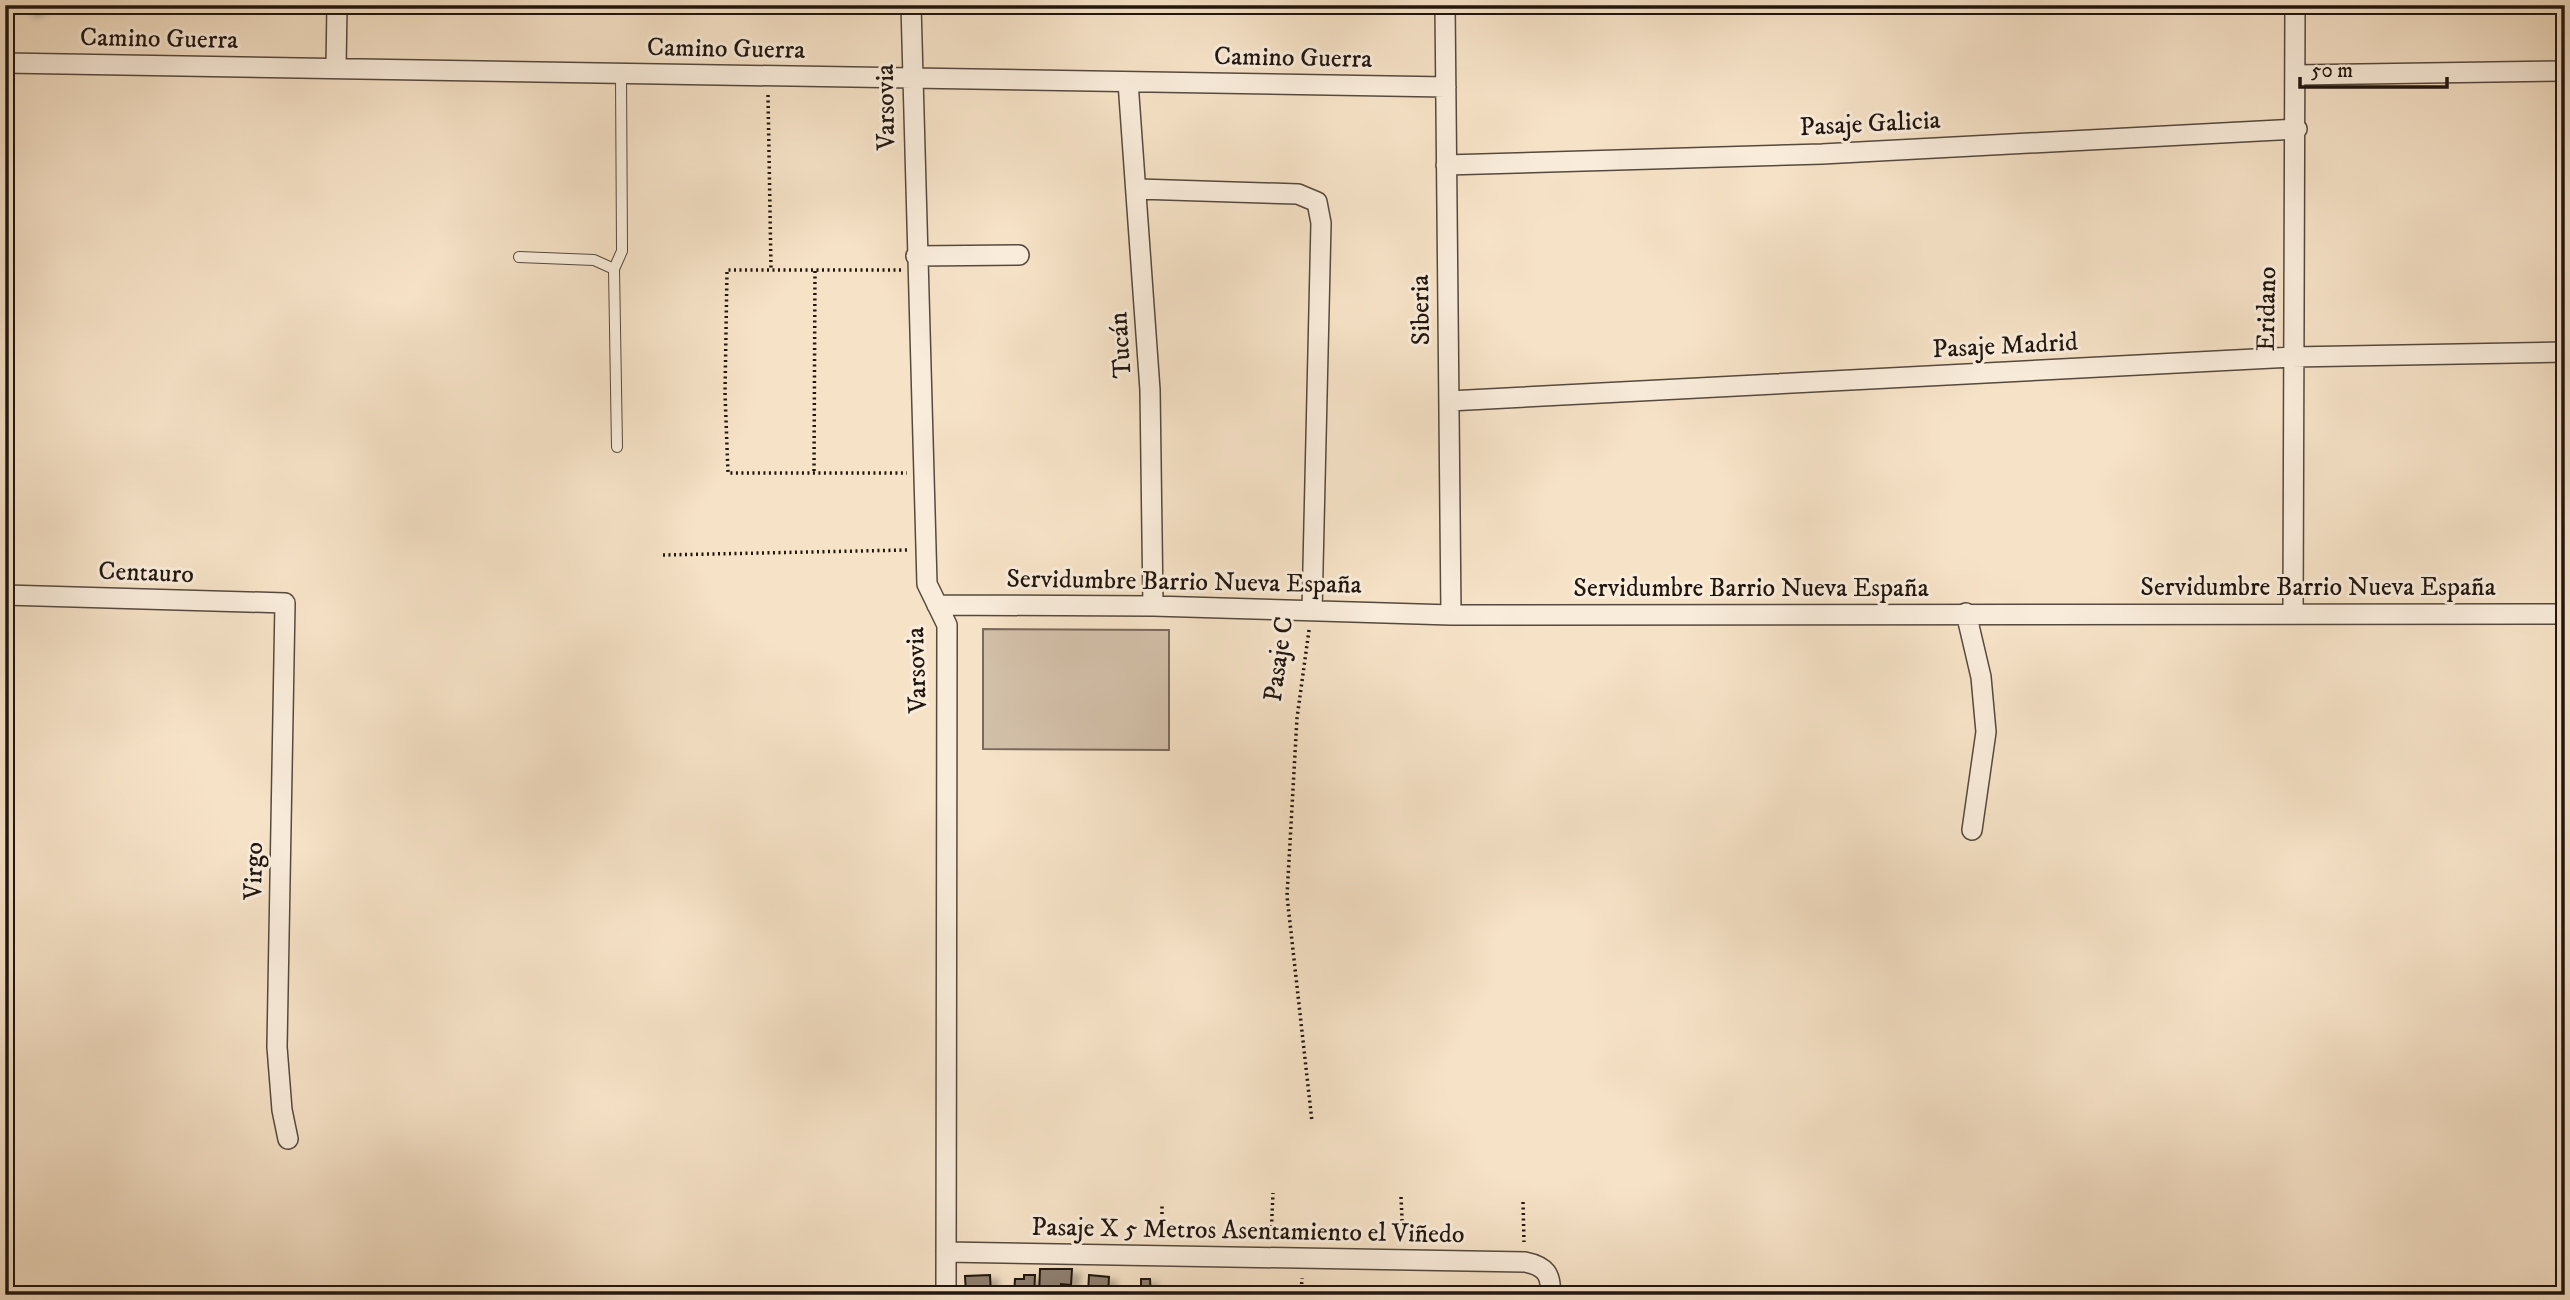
<svg xmlns="http://www.w3.org/2000/svg" width="2570" height="1300" viewBox="0 0 2570 1300" font-family="'IM FELL DW Pica',serif">
<defs>
<filter id="shadow"><feDropShadow dx="8" dy="4.5" stdDeviation="3.5" flood-color="#0004"/></filter>
</defs>
<rect width="100%" height="100%" fill="#f6e2c7"/>
<filter id="stains"><feTurbulence type="fractalNoise" baseFrequency=".00286" numOctaves="4"/><feColorMatrix values="0 0 0 0 .2 0 0 0 0 .09 0 0 0 0 .02 0 0 0 .5 -.17"/></filter>
<radialGradient id="worn" r=".72"><stop offset=".6" stop-color="#630" stop-opacity="0"/><stop offset="1" stop-color="#630" stop-opacity=".3"/></radialGradient>
<!-- green -->
<path fill="#d2bfa8" stroke="#796a5c" stroke-width="2" d="M983,629L1169,630V750L983,749Z"/>
<!-- building -->
<path fill="#8f806f" stroke="#20160f" stroke-width="2" filter="url(#shadow)" d="M23,5H41L28,13Z
M1040,1269H1072L1071,1285L1061,1284V1295H1039Z
M990,1275L991,1295L966,1294L965,1276Z
M1024,1275H1035L1034,1295H1014L1015,1279H1024Z
M1089,1275L1109,1277L1108,1295L1088,1293Z
M1141,1279H1150L1151,1295H1141Z"/>
<g fill="none" stroke-linecap="round" stroke-linejoin="round">
<defs>
<path id="lane" d="M519,257L594,260L614,269
M617,447L614,269L622,251L621,73"/>
<path id="street" d="M911,5L927,584L947,625L946,1295
M1445,5L1451,615
M5,63L1446,87
M336,68L337,5
M2296,75L2565,71
M1128,82L1150,390L1153,606
M1446,165L1822,154L2297,129
M1138,189L1298,194L1317,202L1321,223L1312,610
M916,256L1019,255
M1449,401L2292,357L2565,352
M5,595L285,603L277,1047L282,1110L288,1139
M937,605L1153,606L1451,615L2565,614
M1966,613L1981,677L1986,732L1972,830
M2293,613L2295,5
M946,1252L1525,1262C1545,1266 1552,1274 1550,1295"/>
</defs>
<!-- lane casing -->
<use href="#lane" stroke="#56493d" stroke-width="12"/>
<!-- street casing -->
<use href="#street" stroke="#56493d" stroke-width="22"/>
<!-- path -->
<path stroke="#20160f" stroke-width="3.5" stroke-dasharray="2 3.5" stroke-linecap="butt" d="M768,95L771,269
M901,270H727L725,393L728,473H907
M814,471L815,270
M663,555L907,550
M1309,630L1297,718L1287,896L1312,1122
M1401,1197L1403,1240
M1523,1202L1524,1242
M1162,1236V1204
M1271,1238L1273,1193
M1301,1295L1302,1278"/>
<!-- lane -->
<use href="#lane" stroke="#f9ecdb" stroke-width="10"/>
<!-- street -->
<use href="#street" stroke="#f9ecdb" stroke-width="19"/>
</g>
<g text-anchor="middle" dominant-baseline="central" stroke-width="6" stroke-linejoin="round" paint-order="stroke">
<!-- street labels -->
<g font-size="26" fill="#20160f" stroke="#f9ecdb">
<text transform="translate(159 39) rotate(1)">Camino Guerra</text>
<text transform="translate(726 49) rotate(1)">Camino Guerra</text>
<text transform="translate(1293 58) rotate(1)">Camino Guerra</text>
<text transform="translate(886 107) rotate(-91)">Varsovia</text>
<text transform="translate(1870 124) rotate(-3)">Pasaje Galicia</text>
<text transform="translate(2267 309) rotate(-89)">Eridano</text>
<text transform="translate(1421 310) rotate(-91)">Siberia</text>
<text transform="translate(1121 345) rotate(-94)">Tucán</text>
<text transform="translate(2005 346) rotate(-3)">Pasaje Madrid</text>
<text transform="translate(146 573) rotate(2)">Centauro</text>
<text transform="translate(1184 582) rotate(1)">Servidumbre Barrio Nueva España</text>
<text x="2318" y="587">Servidumbre Barrio Nueva España</text>
<text x="1751" y="588">Servidumbre Barrio Nueva España</text>
<text transform="translate(1279 659) rotate(-82)">Pasaje C</text>
<text transform="translate(917 670) rotate(-92)">Varsovia</text>
<text transform="translate(254 871) rotate(-89)">Virgo</text>
<text transform="translate(1248 1231) rotate(1)">Pasaje X 5 Metros Asentamiento el Viñedo</text>
</g>
</g>
<!-- margin -->
<rect width="2570" height="1300" fill="none" stroke="#f6e2c7" stroke-width="28"/>
<rect x="7" y="7" width="2556" height="1286" fill="none" stroke="#20160f" stroke-width="3.5"/>
<rect x="14" y="14" width="2542" height="1272" fill="none" stroke="#20160f" stroke-width="2"/>
<!-- scale -->
<path d="M2300 77v10h147v-10" fill="none" stroke="#20160f" stroke-width="3.5"/>
<text x="2311" y="77" font-size="21" fill="#20160f" stroke="#f9ecdb" stroke-width="5" paint-order="stroke">50 m</text>
<rect width="100%" height="100%" filter="url(#stains)"/>
<rect width="100%" height="100%" fill="url(#worn)"/>
</svg>
